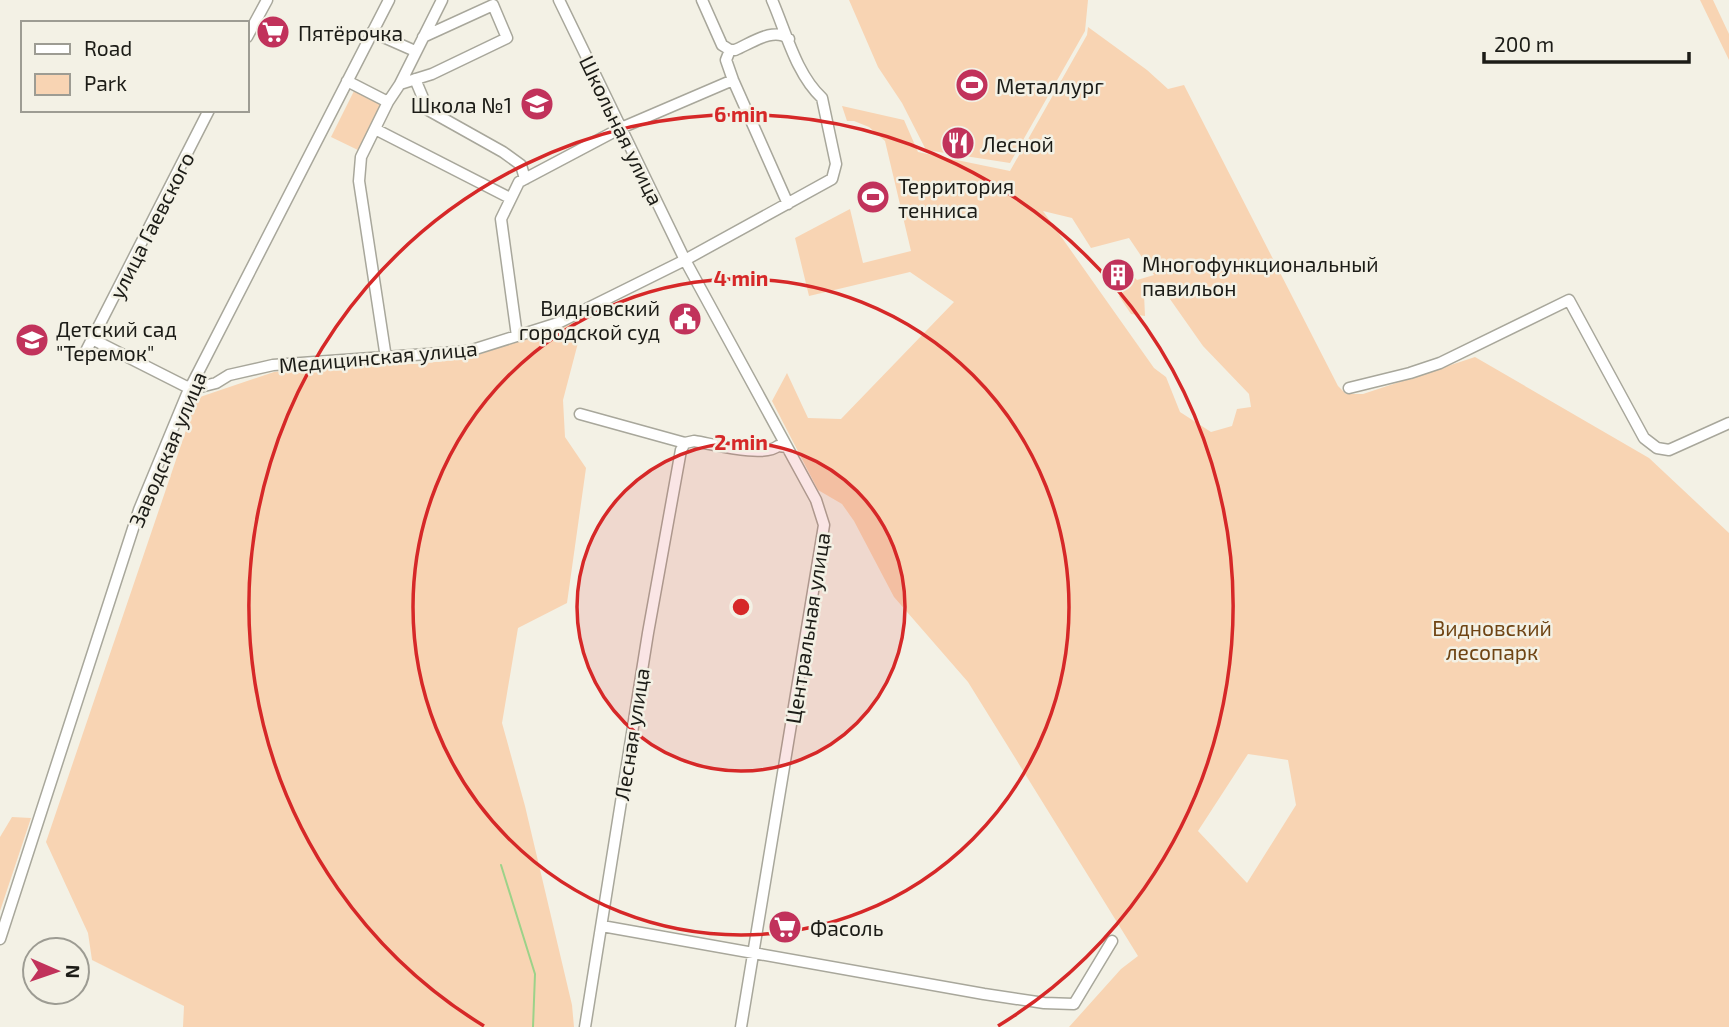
<svg xmlns="http://www.w3.org/2000/svg" width="1729" height="1027" viewBox="0 0 1729 1027" font-family="'Exo 2',sans-serif">
<rect width="100%" height="100%" fill="#f3f1e5"/>
<!-- green -->
<path fill="#f8d4b3" fill-rule="evenodd" d="M849,0H1088L1085,31L1010,163L926,150L902,103L878,67Z
M1700,0H1713L1729,34V60Z
M1088,27L1147,70L1168,89L1184,85L1338,386L1346,394H1363L1475,357L1649,458L1729,533V1027H1069L1121,969L1138,956L968,682L894,597L854,521L842,504L818,490L772,401L787,373L808,418L841,419L954,302L910,272L809,296L795,238L850,209L863,263L911,251L885,141L869,127L854,121H847L842,106L904,120L918,152L1010,171L1087,35ZM1043,211L1072,218L1091,248L1129,238L1154,275L1137,280L1134,277L1117,290L1119,293L1130,285L1119,296L1131,314L1145,316L1144,294L1165,292L1203,346L1249,394L1251,407L1237,409L1232,426L1211,432L1180,412L1166,377L1154,368ZM1248,754L1288,760L1296,805L1247,883L1198,831Z
M355,89L384,103L360,151L331,137Z
M574,322L579,339L563,400L565,437L586,468L567,603L518,628L502,723L525,806L572,1005L574,1027H183L184,1006L92,960L88,933L46,842L197,398L274,372L331,365L415,364L466,359Z
M12,817L31,818L0,911V837Z"/>
<g fill="none" stroke-linecap="round" stroke-linejoin="round">
<!-- stream -->
<path stroke="#9cd289" stroke-width="2" d="M501,865L535,974L533,1027"/>
<defs>
<path id="minor" d="M559,0L685,260L816,500L824,525L741,1027
M702,0L722,45L730,50L726,60L733,80L788,204
M372,32L415,51
M247,37L267,0
M730,50H735C750,44 774,26 789,39
M415,79L428,110L503,152L521,165L525,179
M347,81L388,102
M400,84L442,0
M375,129L510,198
M517,336L501,219L519,182L621,128L733,80
M92,339L185,386L200,387L216,383L229,375L273,365L469,351L558,323L685,260L832,179L836,164L822,98C796,74 786,32 772,0
M86,351L209,110
M386,358L359,181L361,157L388,102L400,84L432,74L507,38L493,5L423,37
M1349,388L1410,373L1440,363L1569,300L1644,438L1657,448L1669,450L1729,423
M580,414L685,443L694,441C714,444 763,458 778,446L787,447
M602,926L984,994L1044,1003L1074,1004L1112,941
M0,939L139,510L187,394L389,0
M585,1027L648,633L681,450L685,443"/>
</defs>
<!-- minor casing -->
<use href="#minor" stroke="#a8a79b" stroke-width="13"/>
<!-- minor -->
<use href="#minor" stroke="#fff" stroke-width="10"/>
</g>
<!-- distance rings -->
<circle cx="741" cy="607" r="164" fill="#d62828" fill-opacity=".12"/>
<g fill="none" stroke="#d62828" stroke-width="3.5">
<circle cx="741" cy="607" r="164"/>
<circle cx="741" cy="607" r="328"/>
<path d="M484 1026A492 492 0 1 1 998 1026"/>
</g>
<!-- icons -->
<defs>
<symbol id="supermarket-disc" viewBox="-11 -11 22 22"><circle r="9.5" fill="#c1325b" stroke="#f3f1e5"/><path d="M-6-5.5h2.5l.6 2H6L4.5 2H-2.5L-4.4-4H-6ZM-1.5 3.2a1.3 1.3 0 1 0 .1 0ZM3 3.2a1.3 1.3 0 1 0 .1 0Z" fill="#fff"/></symbol>
<symbol id="stadium-disc" viewBox="-11 -11 22 22"><circle r="9.5" fill="#c1325b" stroke="#f3f1e5"/><path d="M0-5a6.5 5 0 1 0 0 10a6.5 5 0 1 0 0-10ZM-3.5-1.8h7v3.6h-7Z" fill="#fff"/></symbol>
<symbol id="school-disc" viewBox="-11 -11 22 22"><circle r="9.5" fill="#c1325b" stroke="#f3f1e5"/><path d="M0-5L7-2L0 1L-7-2ZM-4 1L0 2.5L4 1V4Q0 6-4 4Z" fill="#fff"/></symbol>
<symbol id="restaurant-disc" viewBox="-11 -11 22 22"><circle r="9.5" fill="#c1325b" stroke="#f3f1e5"/><path d="M-5-6h1v4h1v-4h1v4h1v-4h1v5L-1.5 .5V6h-2V.5L-5-1ZM5-6V6H3V1.5H1.5Q1.5-4 5-6Z" fill="#fff"/></symbol>
<symbol id="building-disc" viewBox="-11 -11 22 22"><circle r="9.5" fill="#c1325b" stroke="#f3f1e5"/><path d="M-4-6H4V6H1V3H-1V6H-4ZM-2.5-4.3h1.7v1.8h-1.7ZM.8-4.3h1.7v1.8H.8ZM-2.5-1h1.7V.8h-1.7ZM.8-1h1.7V.8H.8Z" fill="#fff"/></symbol>
<symbol id="civic-disc" viewBox="-11 -11 22 22"><circle r="9.5" fill="#c1325b" stroke="#f3f1e5"/><path d="M-.6-6.5H3V-4.5H.6V-3L4-1V1h2V6H-6V1h2V-1L-.6-3ZM-1.2 2.5V6h2.4V2.5Z" fill="#fff"/></symbol>
</defs>
<g fill-rule="evenodd">
<use href="#supermarket-disc" x="254" y="13" width="38" height="38"/>
<use href="#stadium-disc" x="953" y="66" width="38" height="38"/>
<use href="#school-disc" x="518" y="85" width="38" height="38"/>
<use href="#restaurant-disc" x="939" y="124" width="38" height="38"/>
<use href="#stadium-disc" x="854" y="178" width="38" height="38"/>
<use href="#building-disc" x="1099" y="256" width="38" height="38"/>
<use href="#civic-disc" x="666" y="300" width="38" height="38"/>
<use href="#school-disc" x="13" y="321" width="38" height="38"/>
<use href="#supermarket-disc" x="766" y="908" width="38" height="38"/>
</g>
<g text-anchor="middle" dominant-baseline="central" stroke-width="5" stroke-linejoin="round" paint-order="stroke">
<!-- poi labels -->
<g font-size="21" fill="#1c1c17" stroke="#f3f1e5" text-anchor="start">
<text x="298" y="32">Пятёрочка</text>
<text x="996" y="85">Металлург</text>
<text x="512" y="104" text-anchor="end">Школа №1</text>
<text x="982" y="143">Лесной</text>
<text x="898" y="185">Территория<tspan x="898" dy="24">тенниса</tspan></text>
<text x="1142" y="263">Многофункциональный<tspan x="1142" dy="24">павильон</tspan></text>
<text x="660" y="307" text-anchor="end">Видновский<tspan x="660" dy="24">городской суд</tspan></text>
<text x="56" y="328">Детский сад<tspan x="56" dy="24">"Теремок"</tspan></text>
<text x="810" y="927">Фасоль</text>
</g>
<!-- street labels -->
<g font-size="21" fill="#1c1c17" stroke="#f3f1e5">
<text transform="translate(622 130) rotate(64)">Школьная улица</text>
<text transform="translate(151 225) rotate(-63)">улица Гаевского</text>
<text transform="translate(378 356) rotate(-5)">Медицинская улица</text>
<text transform="translate(167 449) rotate(-67)">Заводская улица</text>
<text transform="translate(807 628) rotate(-81)">Центральная улица</text>
<text transform="translate(631 734) rotate(-81)">Лесная улица</text>
</g>
<!-- park labels -->
<g font-size="21" fill="#6f4413" stroke="#f3f1e5">
<text x="1492" y="627">Видновский<tspan x="1492" dy="24">лесопарк</tspan></text>
</g>
</g>
<circle cx="741" cy="607" r="10" fill="#d62828" stroke="#f3f1e5" stroke-width="3.5"/>
<g font-size="21" text-anchor="middle" font-weight="bold" fill="#d62828" stroke="#f3f1e5" stroke-width="5" stroke-linejoin="round" paint-order="stroke">
<text x="741" y="122">6 min</text>
<text x="741" y="286">4 min</text>
<text x="741" y="450">2 min</text>
</g>
<!-- legend -->
<rect x="21" y="21" width="228" height="91" fill="#f3f1e5" stroke="#9d9c93" stroke-width="2"/>
<rect x="35" y="44" width="35" height="10" fill="#ffffff" stroke="#9d9c93" stroke-width="2"/>
<text x="84" y="56" font-size="21" fill="#1c1c17">Road</text>
<rect x="35" y="74" width="35" height="21" fill="#f8d4b3" stroke="#9d9c93" stroke-width="2"/>
<text x="84" y="91" font-size="21" fill="#1c1c17">Park</text>
<!-- north arrow -->
<g transform="translate(56 971) rotate(92)"><circle r="33" fill="#f3f1e5" stroke="#9d9c93" stroke-width="2"/>
<path d="M0-5L12 26L0 18L-12 26Z" fill="#c1325b"/>
<text y="-10" font-size="19" font-weight="bold" text-anchor="middle" fill="#1c1c17">N</text>
</g>
<!-- scale -->
<path d="M1484 52v10h205v-10" fill="none" stroke="#1c1c17" stroke-width="3.5"/>
<text x="1494" y="52" font-size="21" fill="#1c1c17" stroke="#f3f1e5" stroke-width="5" paint-order="stroke">200 m</text>
</svg>
